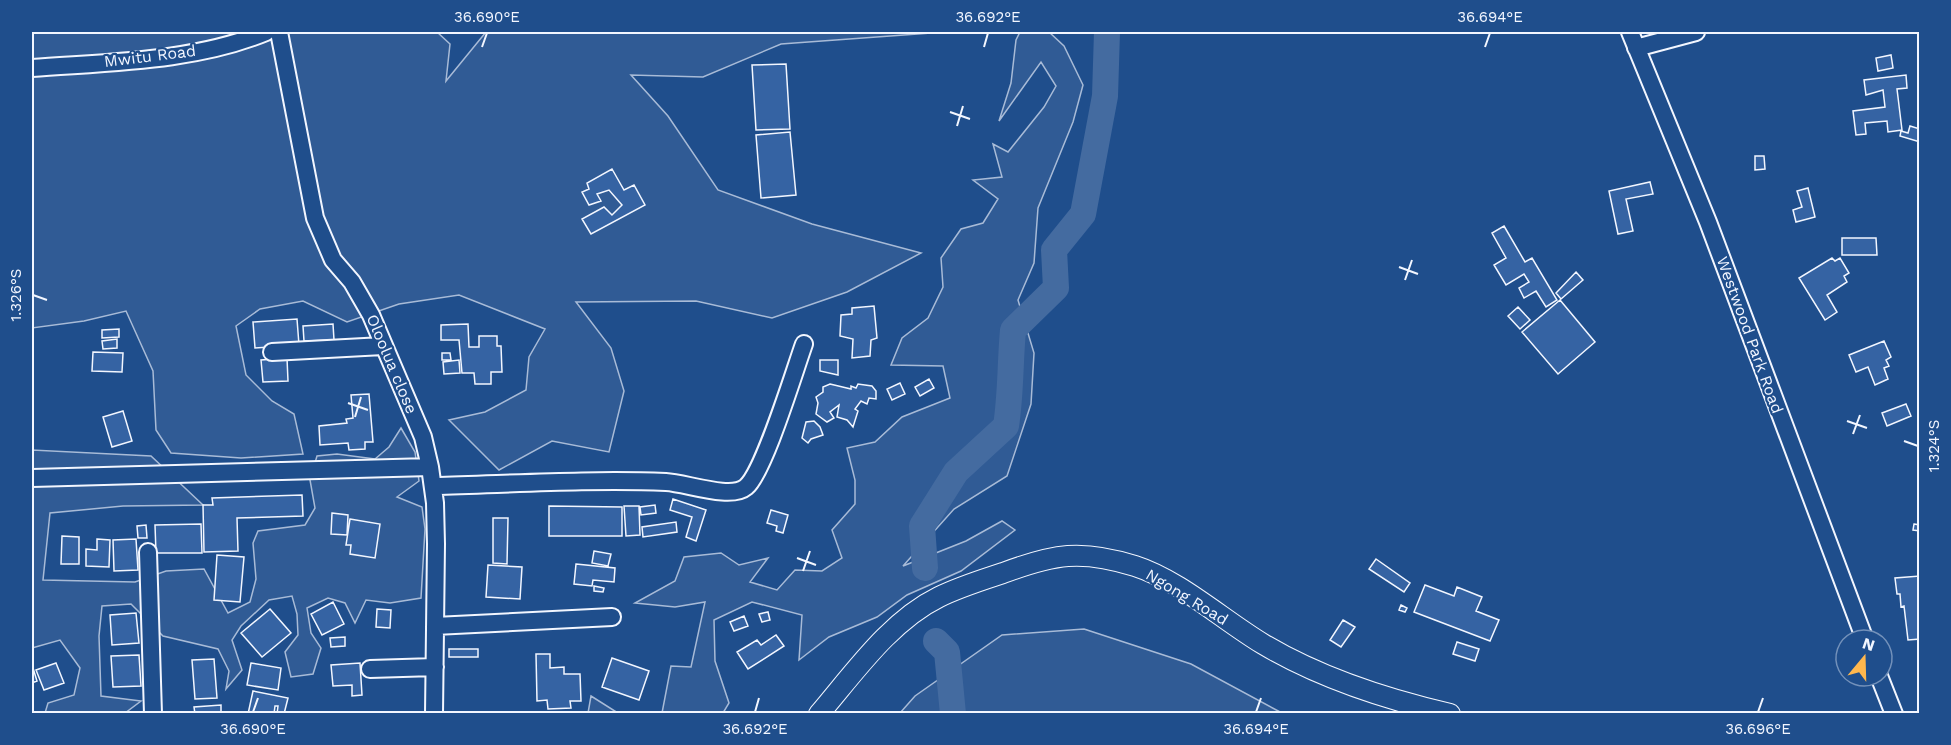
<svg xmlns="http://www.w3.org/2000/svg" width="1951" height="745" viewBox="0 0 1951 745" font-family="'Work Sans',sans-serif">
<rect width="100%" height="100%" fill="#1f4e8c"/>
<!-- built -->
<path fill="#305b95" stroke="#a8bbd7" stroke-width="1.5" d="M32,32H437L450,44L446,81L486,32H945L781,44L703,77L631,75L668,116L718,190L812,224L921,253L847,292L772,318L696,301L576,302L611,348L624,391L609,452L552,441L499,470L449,420L485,412L526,390L529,357L545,329L459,295L399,304L347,322L303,301L260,309L236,326L246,375L272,401L294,414L303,454L241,458L171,453L156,430L153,371L126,311L84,321L32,328Z
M1020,32H1049L1064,46L1083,85L1073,122L1038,208L1034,263L1018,300L1034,353L1031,404L1007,476L954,509L903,566L966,541L1002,521L1015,530L961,571L907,595L877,617L829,637L799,660L802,615L752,602L714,620L715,661L729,703L723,713H662L671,666L691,667L705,602L675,607L635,603L675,581L684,557L721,553L739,565L768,558L750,582L777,590L795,570L822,571L842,558L832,530L855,504V480L847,448L875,442L902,417L950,398L943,366L891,365L902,338L928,318L943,287L941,258L961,229L983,223L998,199L973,180L1002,177L993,144L1008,152L1044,107L1056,86L1041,62L999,121L1011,83L1016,40Z
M401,428L415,452L419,481L397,497L422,507L425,529L421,598L390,603L366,600L355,623L345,603L328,598L307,608L311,633L321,648L313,674L291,677L285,652L298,635L297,614L292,596L269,600L241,626L232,640L242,670L226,689L229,671L218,649L163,636L131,604L102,606L99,636L101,696L141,701L125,713H45L48,703L74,695L80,668L60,640L32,648V450L151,456L203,505L123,506L50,513L43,580L135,582L166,571L204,569L228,613L250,602L256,579L253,543L258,531L305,525L315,508L310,480L317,456L337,454L375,459L389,447Z
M1084,629L1191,664L1282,713H900L915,696L1002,635Z
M591,696L618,713H588Z"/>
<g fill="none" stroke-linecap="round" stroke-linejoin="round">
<!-- river -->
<path stroke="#446ba0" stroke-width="26" d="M925,568L922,526L956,472L1006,426C1011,394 1010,363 1013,330L1056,288L1054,250L1083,214L1105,96L1107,32
M936,641L947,652L953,714"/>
</g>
<!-- building -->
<path fill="#3563a3" stroke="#f2f6ff" stroke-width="1.5" d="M1891,55L1893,68L1878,71L1876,58Z
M786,64L790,129L756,130L752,65Z
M1906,75L1907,88L1897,89L1902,130L1888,132L1887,121L1865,123L1866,134L1856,135L1853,111L1885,107L1883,90L1866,95L1864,80Z
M1910,126L1920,129V142L1900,136L1901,131L1908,133Z
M790,132L796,195L761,198L756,135Z
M1755,156H1764L1765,169L1755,170Z
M612,169L624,190L634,185L645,205L591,234L582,219L604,207L612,215L622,205L609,190L597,194L601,201L589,205L582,192L589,189L587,183Z
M1650,182L1653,194L1626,199L1633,231L1618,234L1609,191Z
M1808,188L1815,217L1796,222L1793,210L1802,207L1797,191Z
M1504,226L1525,262L1532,258L1557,300L1546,307L1536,291L1524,298L1519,288L1529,282L1524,274L1506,285L1494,265L1506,258L1492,233Z
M1842,238H1876L1877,255H1842Z
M1832,258L1835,261L1840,258L1849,273L1844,276L1847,282L1827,295L1837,312L1825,320L1799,278Z
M1576,272L1583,280L1561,299L1556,293Z
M1560,300L1595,342L1558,374L1522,332Z
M874,306L877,338L871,340L870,356L852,358L853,339L840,336L841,315L852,314V308Z
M1518,307L1530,320L1520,329L1508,316Z
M297,319L299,345L255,348L253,322Z
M333,324L334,340L304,341L303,326Z
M468,324L469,347H479V336H497V346H501L502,372H491V384H475L474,373H462L459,340H441V325Z
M119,329V337L102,338V330Z
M117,339V348L103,349L102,341Z
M1884,341L1891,357L1886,360L1889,366L1884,368L1888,379L1875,385L1868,367L1856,372L1849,355Z
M93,352L123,353L122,372L92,371Z
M442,353H450L451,360H442Z
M287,358L288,381L263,382L261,360Z
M459,360L460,373L444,374L443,362Z
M820,360H838V375L820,371Z
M929,379L934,388L920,396L915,387Z
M900,383L905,394L892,400L887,389Z
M830,384L851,389V386L856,388L858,384L872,386L876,391V399L869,398L867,404L861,401L855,409L858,411L853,427L847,420L837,417L839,405L830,412L834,418L827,422L816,414L818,403L816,397L823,392V387Z
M369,394L373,442H365V449L349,450L348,443L320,445L319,426L347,423L346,419L353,418L351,395Z
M1906,404L1911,416L1887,426L1882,413Z
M123,411L132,441L112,447L103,417Z
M814,421L820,427L823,435L811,439L808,443L802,438L806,422Z
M302,495L303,516L237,518L238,551L204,552L203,505H213L212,498Z
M673,499L706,510L696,541L686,537L692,517L670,510Z
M655,505L656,513L641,515L640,507Z
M549,506L622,507V536H549Z
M624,506H639L640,535L626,536Z
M771,510L788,515L783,533L776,531L777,526L767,523Z
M332,513L348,515L347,535L331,534Z
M493,518H508L507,564L493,563Z
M350,519L380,524L375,558L350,554L351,545H346Z
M676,522L677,532L643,537L642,527Z
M201,524L202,553H156L155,525Z
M1914,524L1920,525V531L1913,530Z
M146,525L147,538H138L137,526Z
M62,536L79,537V564H61Z
M97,539L110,540L109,567L86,566V549L97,550Z
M136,539L138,570L114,571L113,540Z
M594,551L611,554L608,566L592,563Z
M217,555L244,557L240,602L214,600Z
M1376,559L1410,583L1404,592L1369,569Z
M576,564L615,568L614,582L593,580L592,586L574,584Z
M488,565L522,567L520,599L486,597Z
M1920,576V639L1908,640L1904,606L1901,607L1900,594H1897L1895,578Z
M1425,585L1454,596L1457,587L1482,597L1476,611L1499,620L1490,641L1414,612Z
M594,586L604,588L603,592L594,591Z
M333,602L344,624L322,635L311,614Z
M1401,605L1407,608L1405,612L1399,610Z
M270,609L291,633L262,657L241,633Z
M377,609L391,610L390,628L376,627Z
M768,612L770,620L762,622L759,614Z
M136,613L139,643L112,645L110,615Z
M744,616L748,626L734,631L730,622Z
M1343,620L1355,627L1341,647L1330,640Z
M776,635L784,646L748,669L737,652L757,640L761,645Z
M345,637V646L331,647L330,638Z
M1457,642L1479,649L1475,661L1453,654Z
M449,649H478V657H449Z
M536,654H550V668L564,667V674H580L581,701H570L571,708L548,709L547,700L537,701Z
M139,655L141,686L113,687L111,656Z
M612,658L649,671L639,700L602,687Z
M214,659L217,698L195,699L192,660Z
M56,663L64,683L44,690L36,670Z
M251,663L281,668L278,690L247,685Z
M360,663L362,695L352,696V685L333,686L331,665Z
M33,668L37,681L32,683V668Z
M253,691L288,698L284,714H277L278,706H275L274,714H248Z
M221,705V714H195L194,707Z"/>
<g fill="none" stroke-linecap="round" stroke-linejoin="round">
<defs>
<path id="minor" d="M279,32L315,218L333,260L352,282L371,315L423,437L430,467L435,503L436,544L434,714
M1630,32L1708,222L1865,640
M1636,48L1696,32
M32,68C108,62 194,62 266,32
M272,352L383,346
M32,478L430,467
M434,486C511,484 589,479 666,482C686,483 731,500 746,487C764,472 794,372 804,344
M148,552L153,714
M435,626L612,617
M370,669L435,667
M1879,676L1894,714"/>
<path id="major" d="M819,714C854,673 890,621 939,597C959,587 982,580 1003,573C1054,554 1081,549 1135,566C1179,580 1223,620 1263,644C1320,678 1385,699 1450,714"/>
</defs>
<!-- minor casing -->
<use href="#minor" stroke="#f2f6ff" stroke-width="20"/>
<!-- major casing -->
<use href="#major" stroke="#f2f6ff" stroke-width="22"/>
<!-- minor -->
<use href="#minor" stroke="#1f4e8c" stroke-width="16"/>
<!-- major -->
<use href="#major" stroke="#1f4e8c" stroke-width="20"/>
<!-- tram -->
<path stroke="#f2f6ff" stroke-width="1.5" d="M1057,714H1062"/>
</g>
<!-- ticks -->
<path fill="none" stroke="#f2f6ff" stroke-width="2" d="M482,47L487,33M984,47L988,33M1485,47L1490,33M950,112L970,119M957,126L963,106M1399,267L1418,274M1405,280L1412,260M33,295L47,300M348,403L368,410M355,417L361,397M1847,421L1867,428M1853,434L1860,415M1904,441L1918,446M797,558L816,565M803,571L810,551M253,712L258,698M755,712L759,698M1256,712L1261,698M1758,712L1763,698"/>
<g text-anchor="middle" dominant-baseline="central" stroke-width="4.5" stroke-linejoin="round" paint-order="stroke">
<!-- street labels -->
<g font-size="16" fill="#f2f6ff" stroke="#1f4e8c">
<text transform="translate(150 56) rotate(-7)">Mwitu Road</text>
<text transform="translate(1750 335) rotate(70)">Westwood Park Road</text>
<text transform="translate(392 364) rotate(67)">Oloolua close</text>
<text transform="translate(1187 597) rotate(31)">Ngong Road</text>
</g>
</g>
<!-- border -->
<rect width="1951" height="745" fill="none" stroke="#1f4e8c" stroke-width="66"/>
<!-- north arrow -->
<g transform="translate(1864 658) rotate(19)"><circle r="28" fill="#1f4e8c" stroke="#7391ba" stroke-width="1.5"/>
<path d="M0-4.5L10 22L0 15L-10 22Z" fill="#ffb74d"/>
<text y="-9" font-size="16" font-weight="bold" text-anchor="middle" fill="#f2f6ff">N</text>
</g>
<rect x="33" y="33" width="1885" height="679" fill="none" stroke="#f2f6ff" stroke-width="2"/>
<g font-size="15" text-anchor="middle" fill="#f2f6ff">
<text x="487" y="22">36.690°E</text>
<text x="988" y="22">36.692°E</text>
<text x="1490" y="22">36.694°E</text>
<text transform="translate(16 295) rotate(-90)" y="5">1.326°S</text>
<text transform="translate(1934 446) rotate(-90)" y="5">1.324°S</text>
<text x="253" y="734">36.690°E</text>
<text x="755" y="734">36.692°E</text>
<text x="1256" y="734">36.694°E</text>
<text x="1758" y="734">36.696°E</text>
</g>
</svg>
